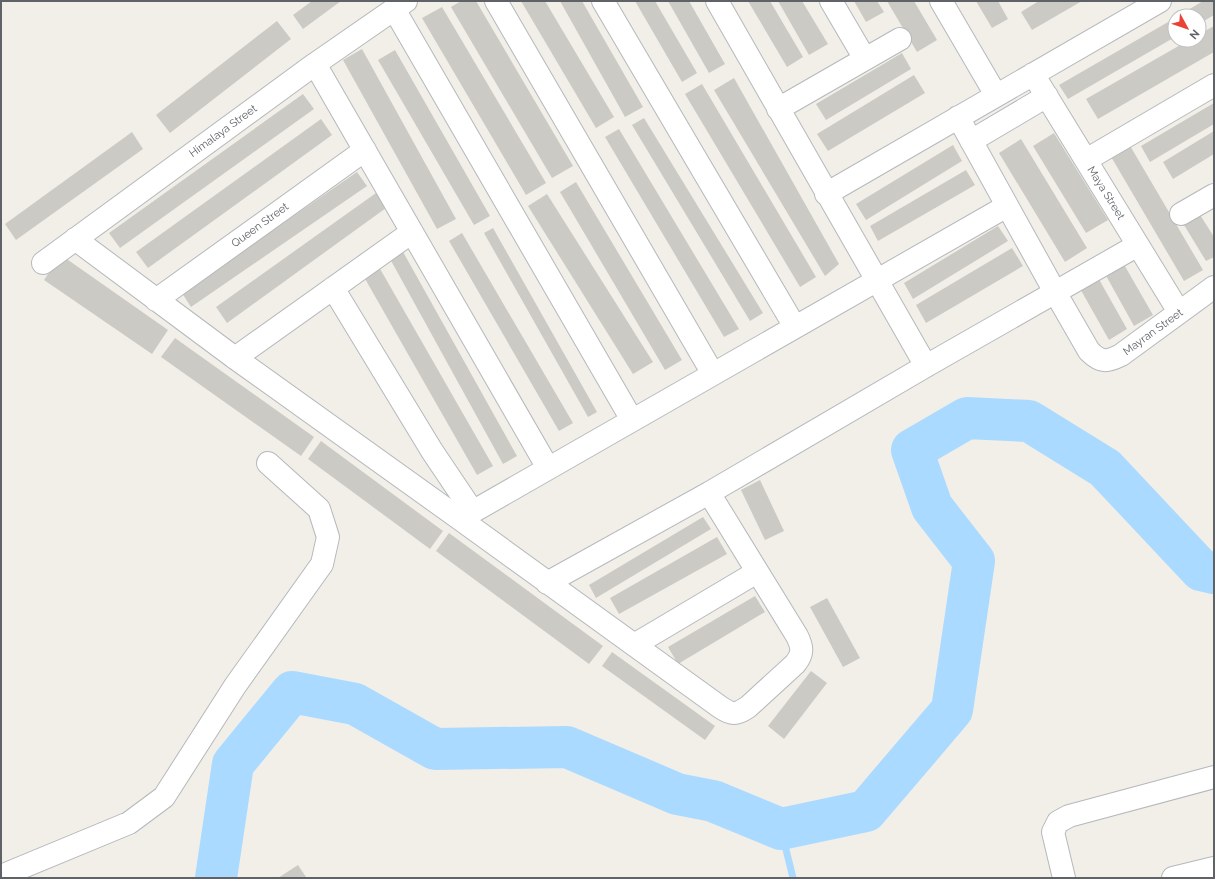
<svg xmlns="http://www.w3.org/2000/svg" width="1215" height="879" viewBox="0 0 1215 879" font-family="Raleway,sans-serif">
<rect width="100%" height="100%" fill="#f1efe8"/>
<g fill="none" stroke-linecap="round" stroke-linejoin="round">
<!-- stream -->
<path stroke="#aadaff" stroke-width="7" d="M781,829L793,878"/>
<!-- river -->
<path stroke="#aadaff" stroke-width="42" d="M216,878L233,764L292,692L355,704L435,749L567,747L677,794L713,801L781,829L866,811L952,710L974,561L932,507L912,450L967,418L1029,421L1105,468L1201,570L1214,573"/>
</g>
<!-- building -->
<path fill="#cccac5" d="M312,1H341L303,29L293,15Z
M461,1H476L573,166L552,178L451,7Z
M521,1H545L614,117L596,128Z
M560,1H582L643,107L625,117Z
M635,1H655L697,73L682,82Z
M668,1H689L725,64L709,73Z
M748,1H770L803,57L787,67Z
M778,1H802L828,44L809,55Z
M854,1H877L884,12L866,22Z
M887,1H914L937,40L917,52Z
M976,1H998L1008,19L992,28Z
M1039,1H1082L1032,30L1021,12Z
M1203,1H1214V15L1199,24V16H1178Z
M442,7L546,183L526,195L422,18Z
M1175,18V37L1068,99L1059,85Z
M277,21L291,39L170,133L156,115Z
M1214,26V52L1098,119L1086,99L1189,40H1199V34Z
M362,49L456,219L437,229L343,60Z
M395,50L490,216L474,225L378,60Z
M902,53L911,69L826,120L816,104Z
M914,75L925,93L828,151L817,134Z
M734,78L839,264L825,276L714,90Z
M702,84L816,277L800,287L685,94Z
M303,94L314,109L120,248L109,233Z
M1214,103V124L1150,162L1141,146Z
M644,118L763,313L750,321L632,125Z
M321,119L332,135L148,268L136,252Z
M619,129L739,329L724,337L605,137Z
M1214,131V154L1173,179L1163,162Z
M132,132L143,149L16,240L5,224Z
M1054,133L1108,220L1086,233L1033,146Z
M1021,139L1087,248L1065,262L999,153Z
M1129,144L1203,270L1184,281L1110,155Z
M953,145L962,161L866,220L856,204Z
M966,170L975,185L878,241L870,226Z
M357,172L367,186L191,307L182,293Z
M576,182L682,360L665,370L560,192Z
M376,193L386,208L227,323L216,307Z
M547,194L653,362L633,374L528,206Z
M1197,210L1214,237V257L1206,261L1181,220Z
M998,226L1008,241L913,299L904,283Z
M493,228L597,412L588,417L484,233Z
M462,233L573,423L559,431L449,241Z
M1012,248L1023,266L926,323L916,305Z
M402,250L517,456L503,464L389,257Z
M61,255L168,330L152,354L44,280Z
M1122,261L1153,315L1134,326L1104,272Z
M379,267L493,466L477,475L364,277Z
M1096,274L1127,329L1109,340L1078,285Z
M175,338L314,437L301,456L161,357Z
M321,441L443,531L430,549L308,459Z
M760,480L784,531L765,540L741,490Z
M703,517L711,529L596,598L589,585Z
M449,533L603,646L589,664L436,551Z
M717,537L727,554L619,614L610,598Z
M755,596L765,612L678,664L668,647Z
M827,598L860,658L843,667L810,607Z
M612,652L715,726L705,740L602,666Z
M811,671L827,683L784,739L768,726Z
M298,865L306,877L304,878H278Z"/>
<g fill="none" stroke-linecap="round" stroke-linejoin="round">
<defs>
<path id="minor" d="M496,1L713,374
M603,1L795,327
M717,1L926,366
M831,1L865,59
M941,1L996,95
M394,9L632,420
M315,64L548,468
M1033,74L1179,312
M778,109L900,39
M958,117L1055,292L1089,351C1101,363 1107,362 1121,355L1214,287
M971,141L1047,96
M1086,160L1214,85
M826,194L1160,1
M1181,214L1214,195
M75,239L235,358L460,519L720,707C732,715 736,715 748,707L795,664C803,654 803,648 797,636L709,493
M43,263L315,64L406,1
M333,288L432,451L473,512
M156,300L365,150
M235,358L412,232
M460,519L1007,206
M547,583L709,493L926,366L1138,245
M634,645L757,572
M1,876L129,823L164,797L235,686L322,564L328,537L319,509L268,463
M1064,878L1053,832L1058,822L1069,816L1214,777
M1173,878L1214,868"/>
</defs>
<!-- minor casing -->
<use href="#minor" stroke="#b5b8bc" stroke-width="24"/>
<!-- minor -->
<use href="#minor" stroke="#fff" stroke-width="22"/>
</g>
<g text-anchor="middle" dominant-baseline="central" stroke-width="4" stroke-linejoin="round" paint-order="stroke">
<!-- street labels -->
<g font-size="11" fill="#5f6368" stroke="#fff">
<text transform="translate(223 131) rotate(-36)">Himalaya Street</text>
<text transform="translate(1106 193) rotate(58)">Maya Street</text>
<text transform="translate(260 225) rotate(-36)">Queen Street</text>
<text transform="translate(1153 332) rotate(-36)">Mayran Street</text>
</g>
</g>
<!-- border -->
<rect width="1215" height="879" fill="none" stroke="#5f6368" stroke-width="4"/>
<!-- north arrow -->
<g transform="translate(1187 28) rotate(130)"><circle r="19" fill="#ffffff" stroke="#bfc1c3"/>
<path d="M0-3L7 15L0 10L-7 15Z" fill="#ea4335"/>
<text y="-6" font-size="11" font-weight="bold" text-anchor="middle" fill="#5f6368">N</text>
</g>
</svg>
